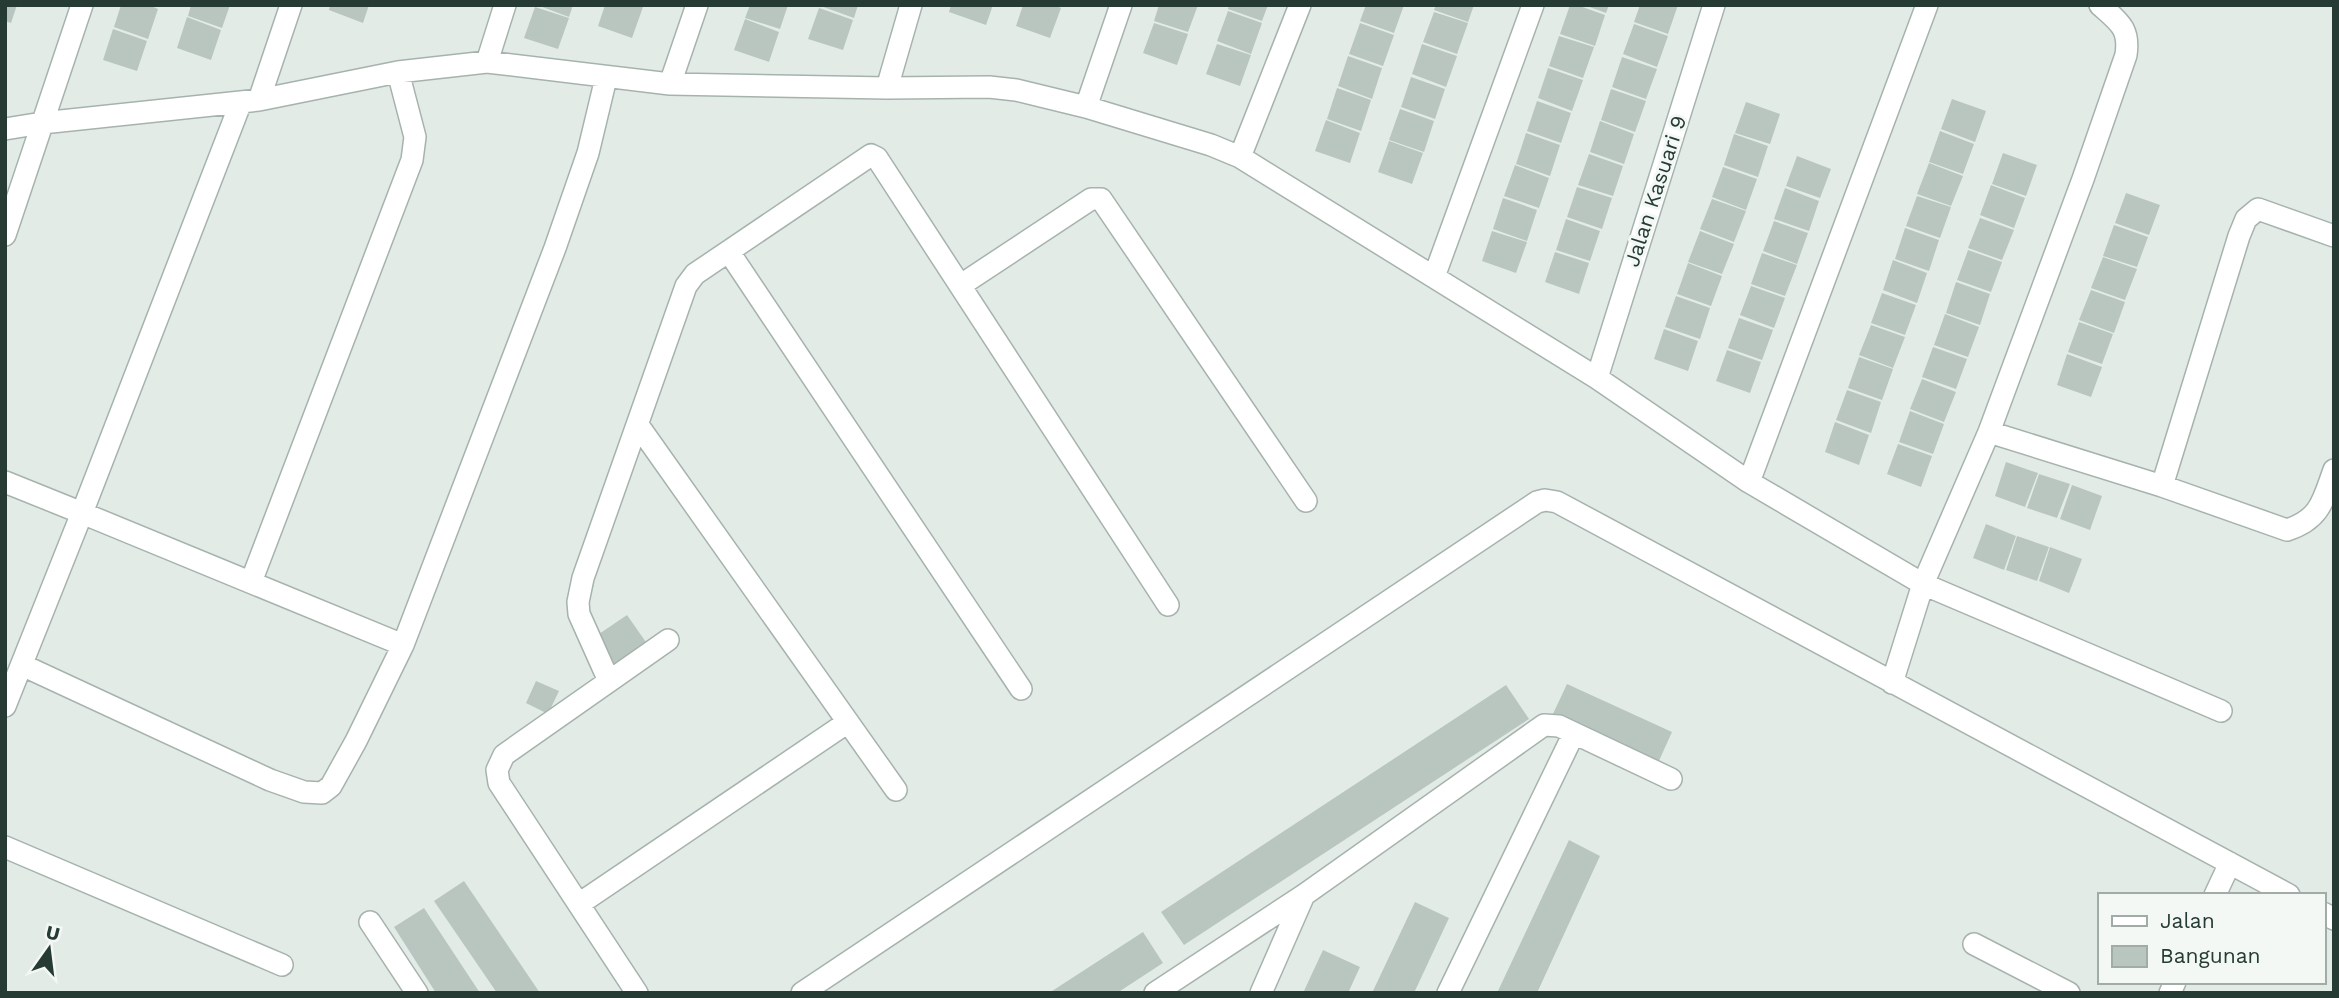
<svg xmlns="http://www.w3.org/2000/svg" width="2339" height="998" viewBox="0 0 2339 998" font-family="'Work Sans',sans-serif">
<rect width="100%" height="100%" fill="#e3ebe7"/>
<!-- building -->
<path fill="#b9c6c0" d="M5,5H17L11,23L5,21Z
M121,5H149L158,9L148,39L114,27Z
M191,5H230L222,28L188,16Z
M330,5H369L363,23L329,10Z
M537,5H573L569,17Z
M605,5L643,7L632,38L598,26Z
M750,5H788L780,29L745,18Z
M818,5H858L854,18Z
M951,5H993L986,25L949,12Z
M1023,5H1054L1061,8L1050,38L1016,26Z
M1159,5H1198L1188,32L1154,21Z
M1229,5H1268L1262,21L1228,9Z
M1366,5H1404L1394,33L1360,21Z
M1436,5H1474L1468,22L1434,10Z
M1570,5H1577L1605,15L1595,46L1560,34Z
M1584,5H1609L1606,13Z
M1640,5H1678L1668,34L1634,22Z
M535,7L569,18L558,49L524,38Z
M819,8L853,20L843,50L808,39Z
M1228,11L1262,23L1251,54L1217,41Z
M1434,12L1468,23L1457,54L1423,42Z
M187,17L221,30L211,60L177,48Z
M745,19L779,32L769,62L734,50Z
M1154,23L1188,34L1177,65L1143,53Z
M1360,23L1394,35L1383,66L1349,54Z
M1634,24L1668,36L1657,67L1623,54Z
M113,29L147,41L137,71L103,60Z
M1559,36L1594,47L1583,78L1549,66Z
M1217,44L1251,55L1240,86L1206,74Z
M1422,44L1457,56L1446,87L1412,74Z
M1348,56L1382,68L1372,99L1338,86Z
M1622,57L1657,69L1646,99L1612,87Z
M1548,68L1583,80L1572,111L1538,98Z
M1411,77L1445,89L1435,119L1401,107Z
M1337,88L1371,100L1361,131L1327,119Z
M1611,89L1646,101L1635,132L1601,120Z
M1952,99L1986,111L1975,142L1941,129Z
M1537,101L1571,113L1561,143L1527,131Z
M1746,102L1780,114L1770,144L1735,133Z
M1400,109L1434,121L1424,152L1389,140Z
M1326,120L1360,133L1350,163L1315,151Z
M1600,121L1634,134L1624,164L1590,152Z
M1940,131L1974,144L1963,174L1929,162Z
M1526,133L1560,145L1550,176L1516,164Z
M1734,134L1768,146L1758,177L1724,165Z
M1389,141L1423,153L1412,184L1378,172Z
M2003,153L2037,165L2026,196L1992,184Z
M1589,154L1623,166L1613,196L1578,185Z
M1797,156L1831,169L1820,198L1786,186Z
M1929,163L1963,176L1951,206L1917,194Z
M1515,165L1549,178L1539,208L1504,196Z
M1723,167L1757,179L1746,210L1712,197Z
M1991,185L2025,198L2014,228L1980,215Z
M1577,187L1612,198L1602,229L1567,217Z
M1785,188L1819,201L1809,231L1774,219Z
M2126,193L2160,205L2149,235L2115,223Z
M1917,196L1951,207L1940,238L1906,226Z
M1503,198L1537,210L1527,241L1493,229Z
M1712,199L1746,211L1734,242L1700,229Z
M1980,218L2014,230L2002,260L1968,248Z
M1566,219L1600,231L1590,261L1556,250Z
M1774,221L1808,233L1797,264L1763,251Z
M2114,225L2148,237L2137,267L2103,256Z
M1905,228L1939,240L1929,271L1895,259Z
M1492,231L1527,242L1516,273L1482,261Z
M1700,231L1734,244L1722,274L1688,262Z
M1968,250L2002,262L1991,292L1957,280Z
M1555,252L1589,263L1579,294L1545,282Z
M1762,253L1797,265L1785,296L1751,284Z
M2103,257L2137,269L2125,300L2091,288Z
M1893,260L1927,273L1917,303L1883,290Z
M1688,263L1722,276L1711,306L1677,294Z
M1956,282L1990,294L1980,325L1946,313Z
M1751,286L1785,298L1774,328L1740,315Z
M2091,290L2125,302L2114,333L2079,320Z
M1882,293L1916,305L1905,335L1871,323Z
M1676,296L1710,308L1700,339L1665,327Z
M1945,314L1979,327L1968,357L1934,345Z
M1739,318L1773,330L1762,360L1728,348Z
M2079,322L2113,334L2102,364L2068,352Z
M1871,325L1905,337L1893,368L1859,355Z
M1664,329L1698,341L1688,371L1654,359Z
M1933,347L1967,359L1956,389L1922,377Z
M1727,350L1761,362L1750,393L1716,381Z
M2067,354L2102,367L2091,397L2057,385Z
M1859,357L1893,369L1882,400L1848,388Z
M1922,379L1956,392L1944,422L1910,409Z
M1847,390L1881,402L1871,433L1836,420Z
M1910,411L1944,424L1933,454L1899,442Z
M1835,422L1869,435L1859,465L1825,452Z
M1898,444L1932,456L1921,487L1887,474Z
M2006,462L2038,473L2025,507L1995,496Z
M2039,474L2070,484L2057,518L2027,508Z
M2072,485L2102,496L2090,530L2060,519Z
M1986,524L2016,536L2004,570L1973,558Z
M2017,536L2049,547L2037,581L2006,570Z
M2050,547L2082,559L2069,593L2039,581Z
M627,615L648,645L616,667L596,636Z
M536,681L559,691L548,714L526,703Z
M1567,684L1672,732L1658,763L1552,716Z
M1506,685L1529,719L1184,945L1161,912Z
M1569,840L1600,856L1537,993H1497Z
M464,881L540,993H497L434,901Z
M1415,902L1449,918L1414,993H1372Z
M424,908L480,993H436L394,927Z
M1143,932L1163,963L1117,993H1049Z
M1323,950L1360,967L1348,993H1303Z"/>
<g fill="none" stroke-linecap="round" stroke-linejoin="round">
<defs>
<path id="minor" d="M487,62L505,5
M670,84L697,5
M887,88L911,5
M259,100L291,5
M241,102L82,513L403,645
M1086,107L1121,5
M5,129L42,123L259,100L398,72L487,62L670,84L887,88L989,87L1016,90L1086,107L1211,145L1240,157L1597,378L1749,482L1923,584L1989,432L2083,179L2126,55C2130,28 2119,22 2100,5
M1240,157L1300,5
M5,235L82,5
M729,252L1021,689
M1434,277L1533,5
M961,285L1091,199H1101L1306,501
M1597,378L1714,5
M638,425L896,790
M1989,432L2162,486L2287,530C2321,519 2323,500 2334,470
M5,482L82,513L5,706
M1749,482L1927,5
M2162,486L2239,236L2246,219L2258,209L2334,236
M251,582L412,160L415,137L398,72
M22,665L270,780L304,792L322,793L331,786L356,741L403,645L555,248L588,153L606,78
M609,681L579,614L578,602L583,578L686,286L695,274L871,155L877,158L1168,605
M1892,683L1923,584L2221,711
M5,847L282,965
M2215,895L2230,863
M579,904L848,722
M2323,913L2334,919
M370,922L417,993
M1974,944L2069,993
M637,993L499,783L497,770L504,755L668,640
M802,993L1537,502L1545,500L1557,502L2289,895
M1155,993L1304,895L1544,725L1559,726L1671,779
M1261,993L1304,895
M1448,993L1574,733
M2170,993L2175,982"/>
</defs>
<!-- minor casing -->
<use href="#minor" stroke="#a6b3ad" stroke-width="24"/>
<!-- minor -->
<use href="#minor" stroke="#fff" stroke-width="21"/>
</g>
<g text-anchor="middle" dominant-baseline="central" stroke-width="6" stroke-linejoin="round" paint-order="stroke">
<!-- street labels -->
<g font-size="21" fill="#253b33" stroke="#f3f8f5">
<text transform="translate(1655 191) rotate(-72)">Jalan Kasuari 9</text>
</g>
</g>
<!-- border -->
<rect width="2339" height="998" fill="none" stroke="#253b33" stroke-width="14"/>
<!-- legend -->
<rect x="2098" y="893" width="228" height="91" fill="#f3f8f5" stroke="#a1aca7" stroke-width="2"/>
<rect x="2112" y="916" width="35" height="10" fill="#ffffff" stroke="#a1aca7" stroke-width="2"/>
<text x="2160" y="928" font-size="21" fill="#253b33">Jalan</text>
<rect x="2112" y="946" width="35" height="21" fill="#b9c6c0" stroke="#a1aca7" stroke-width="2"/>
<text x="2160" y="963" font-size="21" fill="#253b33">Bangunan</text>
<!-- north arrow -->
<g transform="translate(49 949) rotate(14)" stroke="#f3f8f5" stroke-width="5" paint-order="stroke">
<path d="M0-5L12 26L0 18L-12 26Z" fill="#253b33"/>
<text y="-10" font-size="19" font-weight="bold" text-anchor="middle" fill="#253b33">U</text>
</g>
</svg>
